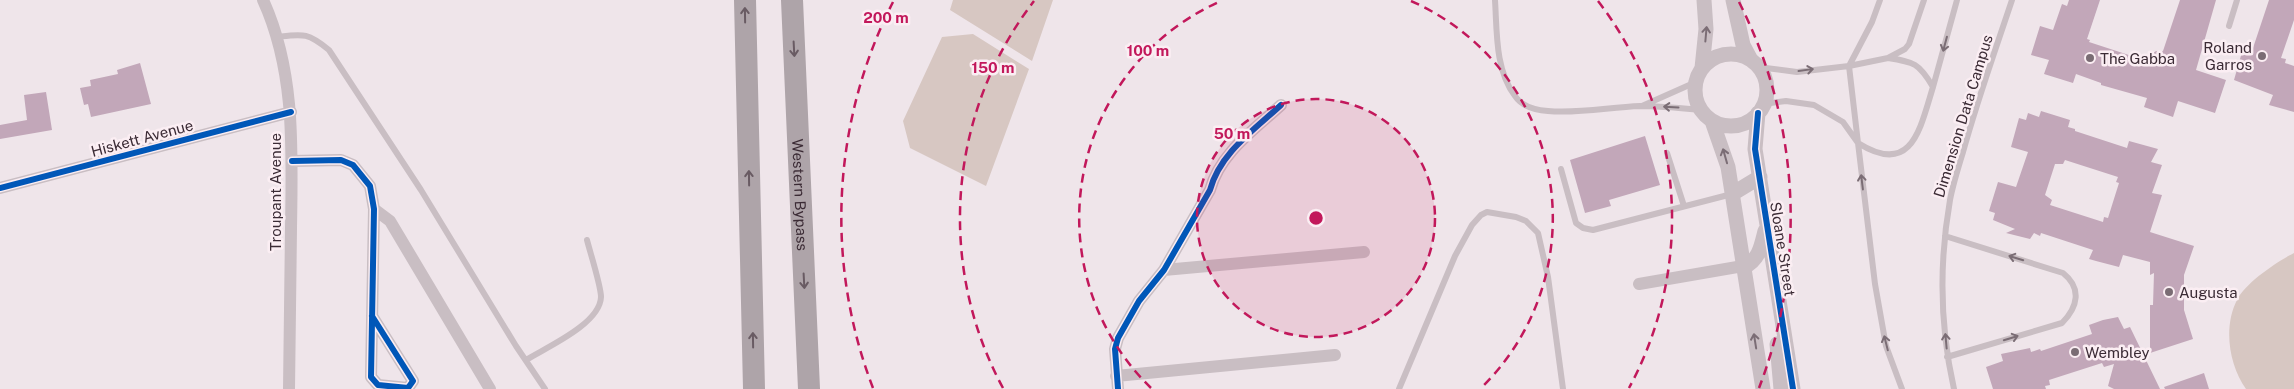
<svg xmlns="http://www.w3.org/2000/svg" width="2294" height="389" viewBox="0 0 2294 389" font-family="'Public Sans',sans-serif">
<rect width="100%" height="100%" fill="#efe5ea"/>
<!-- green -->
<path fill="#d7c7c2" d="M953,0H1053L1032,61L950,10Z
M973,34L1029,69L986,186L910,148L903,121L942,37Z
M2294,253V389H2246C2229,365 2223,327 2237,300C2245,283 2278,261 2294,253Z"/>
<!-- building -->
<path fill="#c2a7b9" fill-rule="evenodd" d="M2069,0H2100L2087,39L2090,40L2089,42L2144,60L2156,51H2163L2180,0H2216L2196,70L2226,80L2215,113L2178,101L2173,117L2144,107L2147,98L2101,85V83L2076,74L2073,83L2044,74L2049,60L2031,55L2040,26L2053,30L2062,4L2067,6Z
M2269,0H2294V20L2281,58L2286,59L2285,63L2294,66V112L2269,105L2273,95L2234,80L2244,45L2253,48Z
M140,63L151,104L91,117L88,104L84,105L80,88L91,86L90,80L118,74L117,70Z
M46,92L52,130L0,139V125L27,120L24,95Z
M2041,111L2070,120L2068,127L2075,129V131L2127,148L2129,141L2158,149L2151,162L2162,165L2152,193L2162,195L2150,232L2194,246L2184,275V310L2193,339L2150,353V305H2153L2154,273L2150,275V262L2123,255L2119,267L2096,261L2089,259L2093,250L2041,233L2040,236L2034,233L2030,239L2006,233L2015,229L1993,220L1995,213L1989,211L1998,182L2016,187L2028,152L2011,147L2019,118L2026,120L2028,113L2039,117ZM2065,160L2118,177L2116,182L2119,183L2113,202L2108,218L2104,217L2103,222L2050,205L2052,200L2045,195L2055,164H2063Z
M1645,136L1660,185L1609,200L1611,206L1585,213L1570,160Z
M2118,317L2124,329L2130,327L2160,389H2114L2108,386L2114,364L2104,367L2102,363L2049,380L2050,385L2045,386L2046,389H1993L1986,367L2003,361L2001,354L2030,348L2031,352L2040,349L2041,351L2092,334L2089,325L2103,320Z
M2204,373L2209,389H2165L2164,387Z"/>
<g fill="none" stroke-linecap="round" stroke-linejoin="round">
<!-- service -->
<path stroke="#c9bec3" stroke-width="6" d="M1495,0C1497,31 1495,70 1515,96C1522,107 1536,110 1548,111C1578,114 1610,107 1640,106C1661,106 1680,108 1701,110
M2229,26L2237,0
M276,37C303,34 307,32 329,50L421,190L516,346L545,389
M1888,58C1914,62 1919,63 1933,87C1920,129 1912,177 1858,143L1849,66Z
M1888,58L1905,49L1909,44L1924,0
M1758,67L1797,72L1849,66L1872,22L1880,0
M1933,87L1957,0
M1763,104L1786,101L1814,105L1843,122L1858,143L1875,284L1886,346L1902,389
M1642,106L1696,82
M1667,153L1684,206
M1561,169L1576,223L1583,228L1593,230L1732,194
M1945,236L2063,273C2082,288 2078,307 2062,323L1947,357
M526,360C547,347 600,324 601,297C601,286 590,252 587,240
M1399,389L1455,256L1472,225L1481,215L1487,212L1516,217L1526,221L1538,233L1548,277L1563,389
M1954,389C1940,327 1939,263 1950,200C1953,184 1958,168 1963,152C1977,101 1995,51 2012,0"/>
<!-- minor -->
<path stroke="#c9bec3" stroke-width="12" d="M263,0C296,72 292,152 291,229C290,282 290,336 289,389
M292,161L341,160L353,165L370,186L374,209L371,377L378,385L408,388L413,381L372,316
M0,188L291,112
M374,209L390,221L490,389
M1164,270L1364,252
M1639,284L1743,266
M1116,376L1335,355
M1118,389L1115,349L1118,338L1139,301L1164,270L1210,190C1220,153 1254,130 1281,105"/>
<!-- tertiary -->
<path stroke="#c9bec3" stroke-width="15" d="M1733,0L1743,45L1751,60
M1695 90a36 36 0 1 1 72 0a36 36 0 1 1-72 0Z
M1702,68L1706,29L1704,0
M1758,113L1755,149L1793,389
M1712,121L1728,167L1763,389
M1732,194L1760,177
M1744,267C1759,260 1761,247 1765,231
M1777,344L1781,389"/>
<!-- motorway -->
<g stroke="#aea4a9" stroke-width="22">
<path d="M745,0L754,389"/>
<path id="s1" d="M792,0L809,389"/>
</g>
<defs>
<path id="cycleway" d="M1758,113L1755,149L1793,389
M292,161L341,160L353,165L370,186L374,209L371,377L378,385L408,388L413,381L372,316
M0,188L291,112
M1118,389L1115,349L1118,338L1139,301L1164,270L1210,190C1220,153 1254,130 1281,105"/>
</defs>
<!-- cycleway casing -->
<use href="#cycleway" stroke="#fbeef3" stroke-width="9"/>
<!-- cycleway -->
<use href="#cycleway" stroke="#0057b8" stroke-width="6"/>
</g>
<!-- one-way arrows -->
<defs><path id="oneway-shaft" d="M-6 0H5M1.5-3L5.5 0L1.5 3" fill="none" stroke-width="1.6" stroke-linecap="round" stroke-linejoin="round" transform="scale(1.25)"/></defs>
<g stroke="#695b63">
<use href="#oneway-shaft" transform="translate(745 15) rotate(-91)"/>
<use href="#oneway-shaft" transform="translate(794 49) rotate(87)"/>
<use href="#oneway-shaft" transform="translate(749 178) rotate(-91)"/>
<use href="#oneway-shaft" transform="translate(804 281) rotate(87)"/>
<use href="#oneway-shaft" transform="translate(753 340) rotate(-91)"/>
</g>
<g stroke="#7b6d75">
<use href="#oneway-shaft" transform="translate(1706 34) rotate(-85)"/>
<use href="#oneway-shaft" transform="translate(1945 44) rotate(105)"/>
<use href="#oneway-shaft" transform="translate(1806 70) rotate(-8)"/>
<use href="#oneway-shaft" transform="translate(1671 107) rotate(-177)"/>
<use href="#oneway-shaft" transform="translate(1725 156) rotate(-106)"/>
<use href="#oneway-shaft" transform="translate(1862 182) rotate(-97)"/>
<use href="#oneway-shaft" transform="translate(2016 258) rotate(-163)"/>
<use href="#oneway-shaft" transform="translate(2011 338) rotate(-17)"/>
<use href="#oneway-shaft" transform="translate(1755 341) rotate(-99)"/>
<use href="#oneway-shaft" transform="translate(1946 341) rotate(-95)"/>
<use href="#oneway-shaft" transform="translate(1886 343) rotate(-104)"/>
</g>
<!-- distance rings -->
<circle cx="1316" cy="218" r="119" fill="#c2185b" fill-opacity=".12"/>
<g fill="none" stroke="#c2185b" stroke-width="2.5" stroke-dasharray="9 6">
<circle cx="1316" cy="218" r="119"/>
<path d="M1151 388A237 237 0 0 1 1221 1M1411 1A237 237 0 0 1 1481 388"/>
<path d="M1003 388A356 356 0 0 1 1034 1M1598 1A356 356 0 0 1 1629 388"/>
<path d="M873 388A475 475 0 0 1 893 2M1739 2A475 475 0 0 1 1759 388"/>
</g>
<!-- markers -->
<g fill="#7a6c74" stroke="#fbeef3" stroke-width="2">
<circle cx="2262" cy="56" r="5"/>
<circle cx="2090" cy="58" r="5"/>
<circle cx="2169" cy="292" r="5"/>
<circle cx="2075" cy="352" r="5"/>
</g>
<g text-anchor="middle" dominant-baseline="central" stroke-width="5" stroke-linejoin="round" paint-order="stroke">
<!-- poi labels -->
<g font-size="15" fill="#3b2b35" stroke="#fbeef3" text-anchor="start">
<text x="2252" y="47" text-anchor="end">Roland<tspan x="2252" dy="17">Garros</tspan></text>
<text x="2100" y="58">The Gabba</text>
<text x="2179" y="292">Augusta</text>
<text x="2085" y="352">Wembley</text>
</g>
<!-- street labels -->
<g font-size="15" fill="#3b2b35" stroke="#fbeef3">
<text transform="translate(1963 116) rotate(-73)">Dimension Data Campus</text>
<text transform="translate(142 138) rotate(-15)">Hiskett Avenue</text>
<text transform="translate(275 192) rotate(-90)">Troupant Avenue</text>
<text stroke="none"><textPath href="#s1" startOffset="195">Western Bypass</textPath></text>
<text transform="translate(1783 249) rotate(81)">Sloane Street</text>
</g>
</g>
<circle cx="1316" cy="218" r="8" fill="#c2185b" stroke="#fbeef3" stroke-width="2.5"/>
<g font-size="15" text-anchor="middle" font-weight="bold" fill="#c2185b" stroke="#fbeef3" stroke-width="5" stroke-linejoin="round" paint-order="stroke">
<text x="886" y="23">200 m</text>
<text x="1148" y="56">100 m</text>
<text x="993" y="73">150 m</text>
<text x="1232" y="139">50 m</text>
</g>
</svg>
